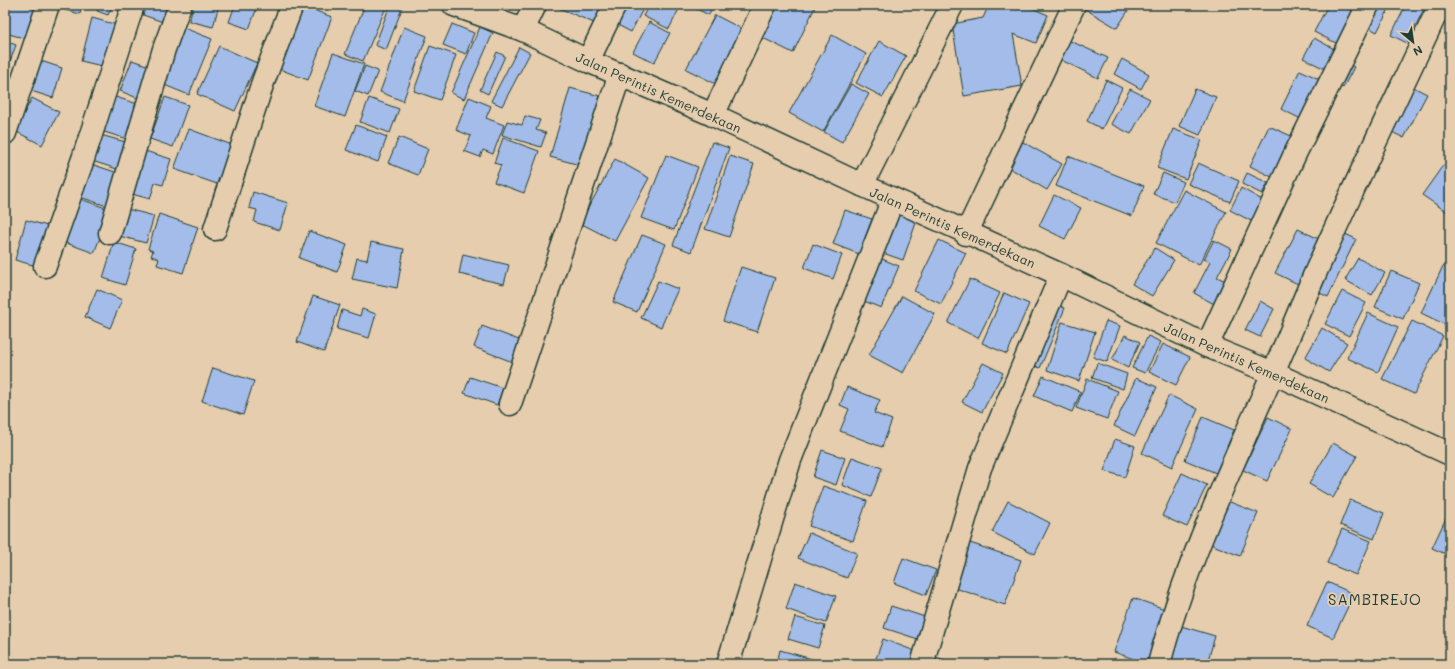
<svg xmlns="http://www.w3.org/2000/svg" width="1455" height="669" viewBox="0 0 1455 669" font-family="Mali,sans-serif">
<rect width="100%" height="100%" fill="#e6cdae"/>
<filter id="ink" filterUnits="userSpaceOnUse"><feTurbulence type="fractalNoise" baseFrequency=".025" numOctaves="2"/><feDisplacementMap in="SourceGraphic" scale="8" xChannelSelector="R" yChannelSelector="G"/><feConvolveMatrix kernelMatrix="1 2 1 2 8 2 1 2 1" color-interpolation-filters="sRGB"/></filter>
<g filter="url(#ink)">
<!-- building -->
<path fill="#a4bce9" stroke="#1f3d34" d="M6,5H40L31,40L5,33Z
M55,5H82L80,14L54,7Z
M99,5H107L112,7L108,15L97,11Z
M146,5H173L166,23L143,15Z
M194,5H219L213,27L189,21Z
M235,5H258L249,29L229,22Z
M300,5L332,17L308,80L274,67Z
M365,5H387L363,61L345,54Z
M390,5L403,6L386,50L375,45Z
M561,5H602L594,23L559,8Z
M624,5H645L631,32L614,23Z
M649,5H681L669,29L643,16Z
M688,5H713L709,15Z
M776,5H816L793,53L761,37Z
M989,5H1025L1048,15L1036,43L1013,34L1022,86L964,96L952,24L983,18Z
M1087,5H1126L1130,8L1117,28L1085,9Z
M1328,5H1342L1355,12L1338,44L1314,32Z
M1373,5H1391L1377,32L1362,24Z
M1406,5H1426L1407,43L1391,35Z
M715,15L744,30L716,84L686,69Z
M92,18L121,26L110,68L81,61Z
M649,22L670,33L654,63L633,52Z
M452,24L474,33L466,54L443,45Z
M404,27L427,36L403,101L380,92Z
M480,27L493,33L464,99L451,93Z
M184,28L212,39L189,95L162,84Z
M832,35L866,54L823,132L789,113Z
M1314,38L1336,50L1325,69L1303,58Z
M1068,40L1108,58L1098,78L1059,59Z
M5,41L16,45L5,75Z
M879,41L906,56L883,97L856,83Z
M219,46L257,63L235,111L197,94Z
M430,46L456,55L440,100L414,91Z
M519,47L530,53L502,106L491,101Z
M497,52L505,56L488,94L480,90Z
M333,53L364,64L345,117L314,106Z
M1122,59L1149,74L1141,89L1114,74Z
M38,60L62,68L53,98L28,90Z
M132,60L152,67L140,99L120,91Z
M1345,62L1354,67L1343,88L1334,83Z
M365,66L378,71L368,96L355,91Z
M1300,70L1321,80L1301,119L1281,109Z
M1106,80L1122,88L1102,129L1087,121Z
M851,84L869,94L842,142L824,132Z
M1409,85L1427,94L1404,138L1386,129Z
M570,88L600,96L580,165L550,157Z
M1130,89L1150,99L1131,134L1111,124Z
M1195,89L1216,97L1200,135L1179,126Z
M109,95L141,105L130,140L98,130Z
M165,97L188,105L173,147L150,139Z
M469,97L491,106L486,118L504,125L493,154L483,150L480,157L464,151L471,136L456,130Z
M32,98L59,112L42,145L15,131Z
M369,98L399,109L390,133L360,122Z
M525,116L540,120L536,130L546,133L541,147L502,135L507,121L522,125Z
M356,125L387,137L378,162L346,150Z
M1269,126L1291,136L1272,177L1250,166Z
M189,129L232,145L217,184L174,169Z
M1173,129L1202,140L1186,179L1157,168Z
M97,134L129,143L120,170L89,160Z
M399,137L428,149L418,175L388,163Z
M503,138L539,151L524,193L494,182L501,165L494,163Z
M1021,141L1062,164L1047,190L1006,166Z
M712,142L729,148L691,252L673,245Z
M145,151L171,159L163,185L155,183L150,199L132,194Z
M666,155L698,167L674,230L641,218Z
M730,156L754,164L729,237L705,229Z
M1068,156L1144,186L1132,216L1056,186Z
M615,159L649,178L615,241L580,223Z
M85,162L121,174L110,207L74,195Z
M1198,163L1239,181L1230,202L1188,184Z
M1444,164L1450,168V214L1422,195Z
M1163,173L1184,182L1175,202L1153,194Z
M1247,173L1268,183L1262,194L1242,184Z
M1241,188L1264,201L1253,222L1230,210Z
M1184,190L1226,212L1199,265L1156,243Z
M253,192L288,203L280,230L254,222L257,210L249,208Z
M1054,195L1081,208L1065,239L1039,226Z
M75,197L111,210L94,253L58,240Z
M127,209L154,216L146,243L119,236Z
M845,210L872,219L859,254L833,244Z
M895,212L917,220L903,260L880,252Z
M159,214L198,227L183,273L157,265L159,259L151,256L153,251L148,249Z
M26,220L51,227L40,267L15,260Z
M1298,229L1321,240L1298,284L1275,273Z
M309,231L347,245L337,272L299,258Z
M1339,231L1356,239L1328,297L1312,289Z
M642,235L666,244L637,312L613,302Z
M939,240L966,253L941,304L914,291Z
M1214,240L1232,249L1217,277L1228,282L1216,305L1194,293L1210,262L1204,259Z
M114,242L136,249L125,285L103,278Z
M371,242L404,249L397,288L352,279L357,258L367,260Z
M813,244L842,255L833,279L804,268Z
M1155,248L1174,260L1152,296L1132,284Z
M463,254L509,265L504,284L459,274Z
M1358,258L1385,273L1372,295L1345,280Z
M882,259L899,266L881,308L864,301Z
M1443,266L1450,270V317L1446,325L1421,313Z
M741,267L775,278L757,332L723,321Z
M1391,271L1419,283L1403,319L1375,307Z
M970,279L1000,293L978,338L948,323Z
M658,281L678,289L661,327L641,318Z
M97,289L122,300L110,328L85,317Z
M1342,291L1366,303L1349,336L1325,324Z
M1004,293L1029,304L1007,354L982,343Z
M313,296L340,305L324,352L297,342Z
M902,296L935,314L903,373L869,355Z
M1260,301L1274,309L1260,337L1245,330Z
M1057,305L1065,308L1040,368L1031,364Z
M362,309L376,314L369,338L337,329L342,310L360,316Z
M1368,313L1398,327L1378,372L1347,358Z
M1106,321L1120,326L1107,362L1093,357Z
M1412,321L1443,336L1414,394L1382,379Z
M1062,322L1095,332L1079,381L1047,370Z
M482,326L524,342L515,363L474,347Z
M1322,328L1347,343L1329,372L1305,358Z
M1125,335L1140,342L1128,368L1112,360Z
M1148,336L1161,342L1145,373L1132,368Z
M1163,344L1190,357L1176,385L1149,372Z
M983,363L1003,373L982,412L962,402Z
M1097,363L1127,374L1123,389L1092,378Z
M213,368L254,381L243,415L202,401Z
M1043,376L1081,392L1072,412L1034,396Z
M470,377L503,388L497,405L464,393Z
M1136,378L1157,387L1135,436L1114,426Z
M1087,379L1118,391L1107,419L1076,408Z
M847,387L880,400L874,413L892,420L882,447L840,431L849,409L840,405Z
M1169,395L1198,409L1172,467L1142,453Z
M1203,417L1234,430L1216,473L1185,460Z
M1268,417L1292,429L1267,481L1243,470Z
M1115,439L1135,446L1125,477L1104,471Z
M1333,443L1357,456L1333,498L1309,484Z
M822,450L845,458L836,485L813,477Z
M852,457L882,468L871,497L842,485Z
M1182,473L1207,485L1187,527L1162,516Z
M823,486L867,501L853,541L809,526Z
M1225,500L1258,513L1240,556L1208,543Z
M1350,500L1384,513L1374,539L1340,525Z
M1008,501L1050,523L1035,554L992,532Z
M1446,518L1450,519V556L1432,548Z
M1342,529L1371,541L1356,575L1327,563Z
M809,533L857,553L847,578L798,558Z
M970,543L1021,560L1005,605L955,588Z
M903,558L936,570L926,595L894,583Z
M795,582L836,596L826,623L786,609Z
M1327,582L1354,594L1333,638L1307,626Z
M1133,598L1168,610L1148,664L1114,652Z
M891,606L928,618L921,640L884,628Z
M795,617L825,626L818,648L788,639Z
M1181,626L1215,636L1207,664H1169Z
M883,639L915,651L910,664H874Z
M780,650L812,659L810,664L777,663Z
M933,656L957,664H930Z
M1115,658L1128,664H1112Z"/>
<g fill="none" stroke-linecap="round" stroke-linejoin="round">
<defs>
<path id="minor" d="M523,30L535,5
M588,61L615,5
M713,115L765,5
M5,133L48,5
M862,185L952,5
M215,229L263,82L292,5
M110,233L164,49L180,5
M966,234L1074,5
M45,266L83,159L133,5
M1207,346L1295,154L1368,5
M510,404L620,74
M728,664L790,460L893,199
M922,664L980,468L1061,275
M1159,664C1185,566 1228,475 1269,382C1285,347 1299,311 1314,276C1354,185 1398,95 1440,5"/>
<path id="tertiary" d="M454,5L523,30L588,61L713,115L862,185L1061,275L1207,346L1273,373L1450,454"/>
</defs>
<!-- minor casing -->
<use href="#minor" stroke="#1f3d34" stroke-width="25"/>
<!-- tertiary casing -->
<use href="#tertiary" stroke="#1f3d34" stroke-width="25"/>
<!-- minor -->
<use href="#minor" stroke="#e6cdae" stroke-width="22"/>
<!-- tertiary -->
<use href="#tertiary" stroke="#e6cdae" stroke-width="22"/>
</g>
</g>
<g text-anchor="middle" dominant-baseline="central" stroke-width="3.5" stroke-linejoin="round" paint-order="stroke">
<!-- street labels -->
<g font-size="13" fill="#1f3d34" stroke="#e6cdae">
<text transform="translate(659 92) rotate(24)">Jalan Perintis Kemerdekaan</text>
<text transform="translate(953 227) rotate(24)">Jalan Perintis Kemerdekaan</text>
<text transform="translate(1247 362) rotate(24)">Jalan Perintis Kemerdekaan</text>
</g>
<!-- quarter labels -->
<g font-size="15" letter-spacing="1" fill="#1f3d34" stroke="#e6cdae">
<text x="1375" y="599">SAMBIREJO</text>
</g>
</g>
<!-- margin -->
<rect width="1455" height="669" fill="none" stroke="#e6cdae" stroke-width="20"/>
<rect x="10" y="10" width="1435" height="649" fill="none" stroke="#1f3d34" stroke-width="1.5" filter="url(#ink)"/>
<!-- north arrow -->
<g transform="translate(1413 42) rotate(151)" stroke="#e6cdae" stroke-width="3" paint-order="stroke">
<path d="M0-3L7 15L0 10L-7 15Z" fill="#1f3d34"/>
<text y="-6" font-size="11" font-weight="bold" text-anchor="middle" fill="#1f3d34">N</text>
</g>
</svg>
